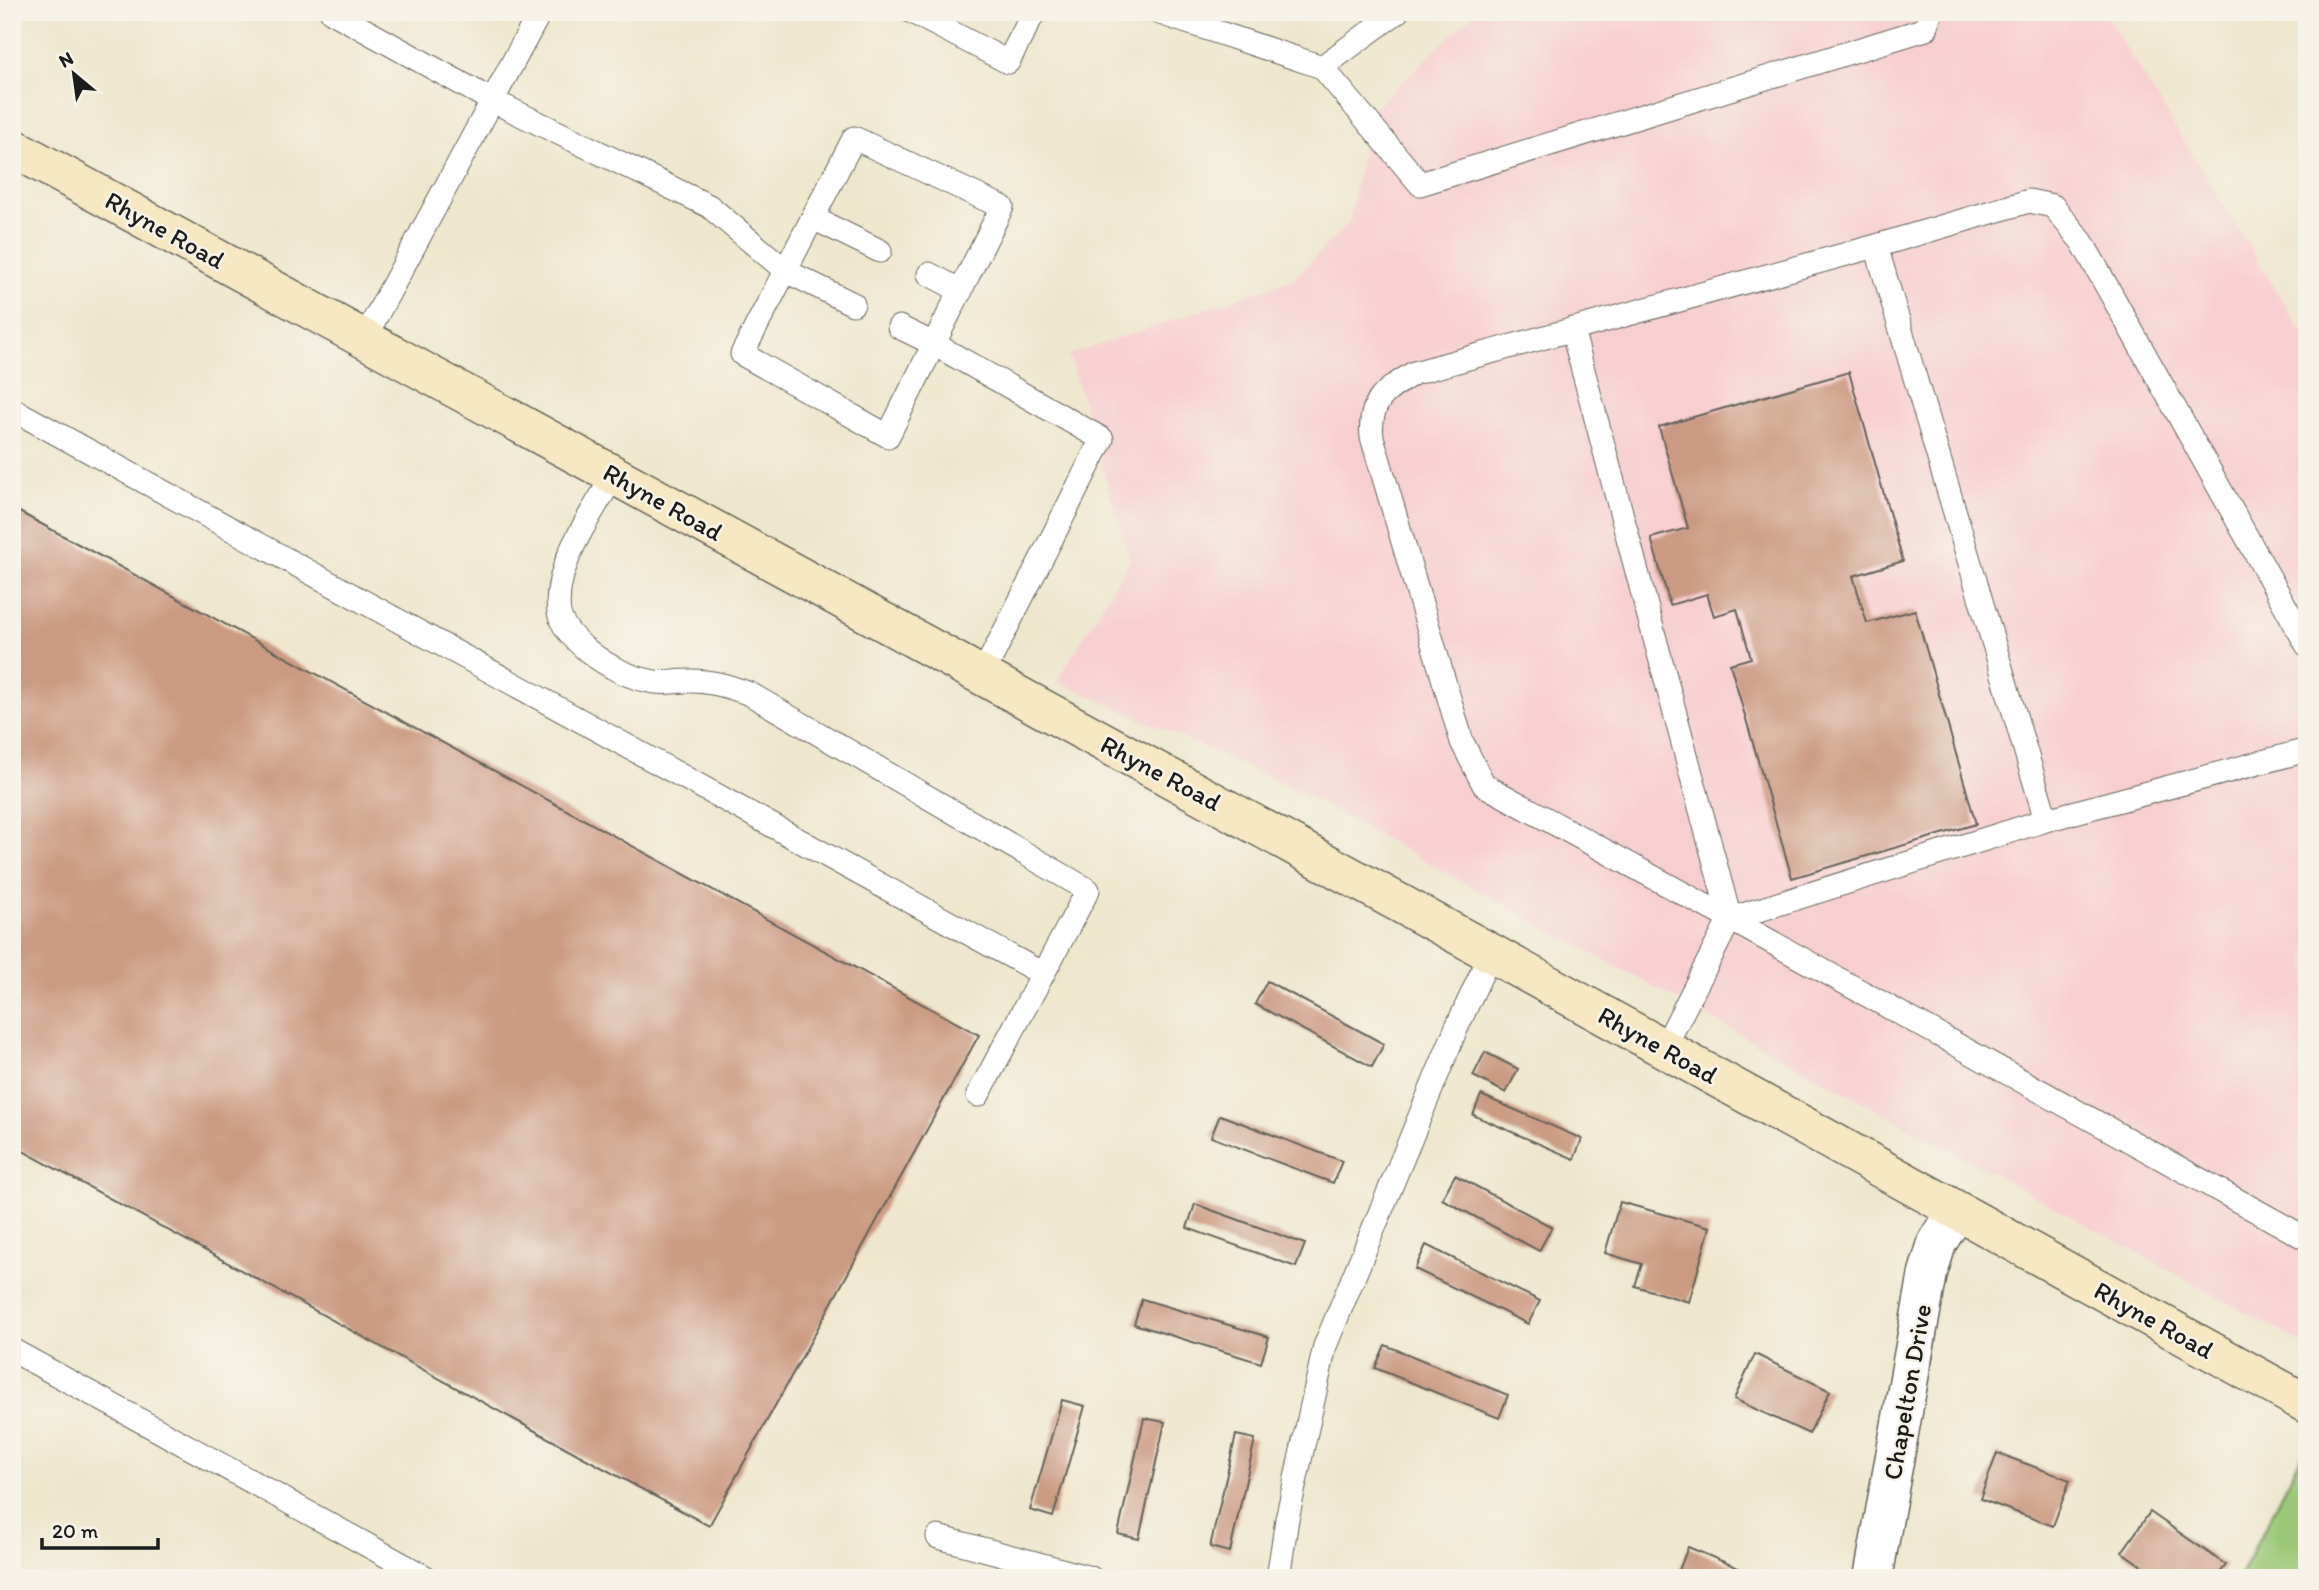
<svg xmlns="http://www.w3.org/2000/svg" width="2319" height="1590" viewBox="0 0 2319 1590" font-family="Itim,sans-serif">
<rect width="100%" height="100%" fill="#f7f3e8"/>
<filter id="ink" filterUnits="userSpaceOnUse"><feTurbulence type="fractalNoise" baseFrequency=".0143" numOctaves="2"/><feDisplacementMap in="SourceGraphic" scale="14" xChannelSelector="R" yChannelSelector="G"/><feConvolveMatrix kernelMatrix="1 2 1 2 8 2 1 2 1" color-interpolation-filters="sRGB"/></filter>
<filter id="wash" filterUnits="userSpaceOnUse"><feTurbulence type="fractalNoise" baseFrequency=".00686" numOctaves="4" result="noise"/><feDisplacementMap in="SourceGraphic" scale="28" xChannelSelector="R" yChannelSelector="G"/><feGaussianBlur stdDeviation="1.57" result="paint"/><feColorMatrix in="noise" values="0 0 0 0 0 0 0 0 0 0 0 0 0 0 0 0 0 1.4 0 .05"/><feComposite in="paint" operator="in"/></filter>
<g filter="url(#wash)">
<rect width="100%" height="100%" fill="#efe7cd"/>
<!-- built -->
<path fill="#f7cfd0" d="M1476,12H2104L2307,340V1346L1281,782L1057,681L1130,560L1069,355L1294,279L1349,222L1369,113Z"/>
<!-- green -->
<path fill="#9ac876" stroke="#5b7249" stroke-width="2" d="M2307,1445V1578H2239Z"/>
<g id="blocks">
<!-- building -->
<path fill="#ca9a82" d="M1849,372L1903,561L1853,576L1867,623L1915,610L1976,824L1792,878L1730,664L1751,658L1737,609L1714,616L1707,594L1670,605L1651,538L1688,528L1659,427Z
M12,508L979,1035L709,1526L12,1145Z
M1267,981L1384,1044L1372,1067L1255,1004Z
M1485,1052L1518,1069L1506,1093L1473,1076Z
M1481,1095L1582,1139L1574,1159L1473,1115Z
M1220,1115L1342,1161L1333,1183L1211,1137Z
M1455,1175L1552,1227L1539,1251L1442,1199Z
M1620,1202L1710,1227L1689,1302L1635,1286L1642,1264L1605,1253Z
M1195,1204L1305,1244L1296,1267L1187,1228Z
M1426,1245L1540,1301L1528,1324L1415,1269Z
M1142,1299L1269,1337L1261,1363L1134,1324Z
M1385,1345L1508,1395L1499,1418L1375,1368Z
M1755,1354L1830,1391L1809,1434L1734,1399Z
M1062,1400L1085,1406L1053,1517L1030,1510Z
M1144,1418L1165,1422L1139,1539L1118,1534Z
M1236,1435L1255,1439L1230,1552L1210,1547Z
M1997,1453L2070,1480L2053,1526L1980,1499Z
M2150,1512L2226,1565L2216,1578H2159L2122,1552Z
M1688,1547L1741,1569L1737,1578H1676Z"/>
</g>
</g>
<g filter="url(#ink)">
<use href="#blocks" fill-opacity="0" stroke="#66635a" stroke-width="2"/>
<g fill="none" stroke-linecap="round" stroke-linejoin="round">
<defs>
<path id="lane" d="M332,12L491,100L709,206L786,271L853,304
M912,12L1008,62L1034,12
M1157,12L1322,67L1420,184L1926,29L1931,12
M1322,67L1397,12
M854,138L1002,207L888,436L742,354Z
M813,218L880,251
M929,274L961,291
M899,327L934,344L1102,439L982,676
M1572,329L1730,919L1664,1048
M364,339L540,12
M12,409L1043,974
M614,475C592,513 552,567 559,613C562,627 577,642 588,651C608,667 630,678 655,682C666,684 676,681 687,681C709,680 729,686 750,694L1088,890L978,1095
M2307,645L2082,242L2053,206L2029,201L1876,246L1414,373C1386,390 1368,401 1372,437L1462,742L1484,785L1730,919L2307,1239
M2046,820L2307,750
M1730,919L2046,820L1876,246
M12,1350L427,1578
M938,1537L1091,1578
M1278,1578L1287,1519L1325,1346L1456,1029L1491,953"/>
<path id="street" d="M1873,1578L1928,1273L1937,1243L1957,1211"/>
<path id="secondary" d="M12,147L1491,953L2307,1404"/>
</defs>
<!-- lane casing -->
<use href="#lane" stroke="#66635a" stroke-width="25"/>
<!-- street casing -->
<use href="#street" stroke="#66635a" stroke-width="41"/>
<!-- secondary casing -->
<use href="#secondary" stroke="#66635a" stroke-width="41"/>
<!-- lane -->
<use href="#lane" stroke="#fff" stroke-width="23"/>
<!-- street -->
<use href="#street" stroke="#fff" stroke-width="38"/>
<!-- secondary -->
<use href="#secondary" stroke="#f7e8c3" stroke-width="38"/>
</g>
</g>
<g text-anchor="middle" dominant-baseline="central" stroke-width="5" stroke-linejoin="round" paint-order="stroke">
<!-- street labels -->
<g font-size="26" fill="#1c1c1c" stroke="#f7f3e8">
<text transform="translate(165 230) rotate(29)">Rhyne Road</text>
<text transform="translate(663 502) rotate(29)">Rhyne Road</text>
<text transform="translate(1161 773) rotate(28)">Rhyne Road</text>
<text transform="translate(1658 1045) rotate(29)">Rhyne Road</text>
<text transform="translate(2154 1320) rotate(29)">Rhyne Road</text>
<text transform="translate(1907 1392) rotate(-80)">Chapelton Drive</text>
</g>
</g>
<!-- margin -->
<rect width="2319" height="1590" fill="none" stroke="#f7f3e8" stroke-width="42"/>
<!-- north arrow -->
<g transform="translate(74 74) rotate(331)" stroke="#f7f3e8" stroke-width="5" paint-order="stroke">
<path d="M0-5L12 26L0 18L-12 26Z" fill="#1c1c1c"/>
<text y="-10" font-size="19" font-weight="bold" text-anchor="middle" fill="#1c1c1c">N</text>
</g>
<!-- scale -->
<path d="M42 1538v10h116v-10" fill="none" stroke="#1c1c1c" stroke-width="3.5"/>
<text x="52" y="1538" font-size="21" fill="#1c1c1c" stroke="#f7f3e8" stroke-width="5" paint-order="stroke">20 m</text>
</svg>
